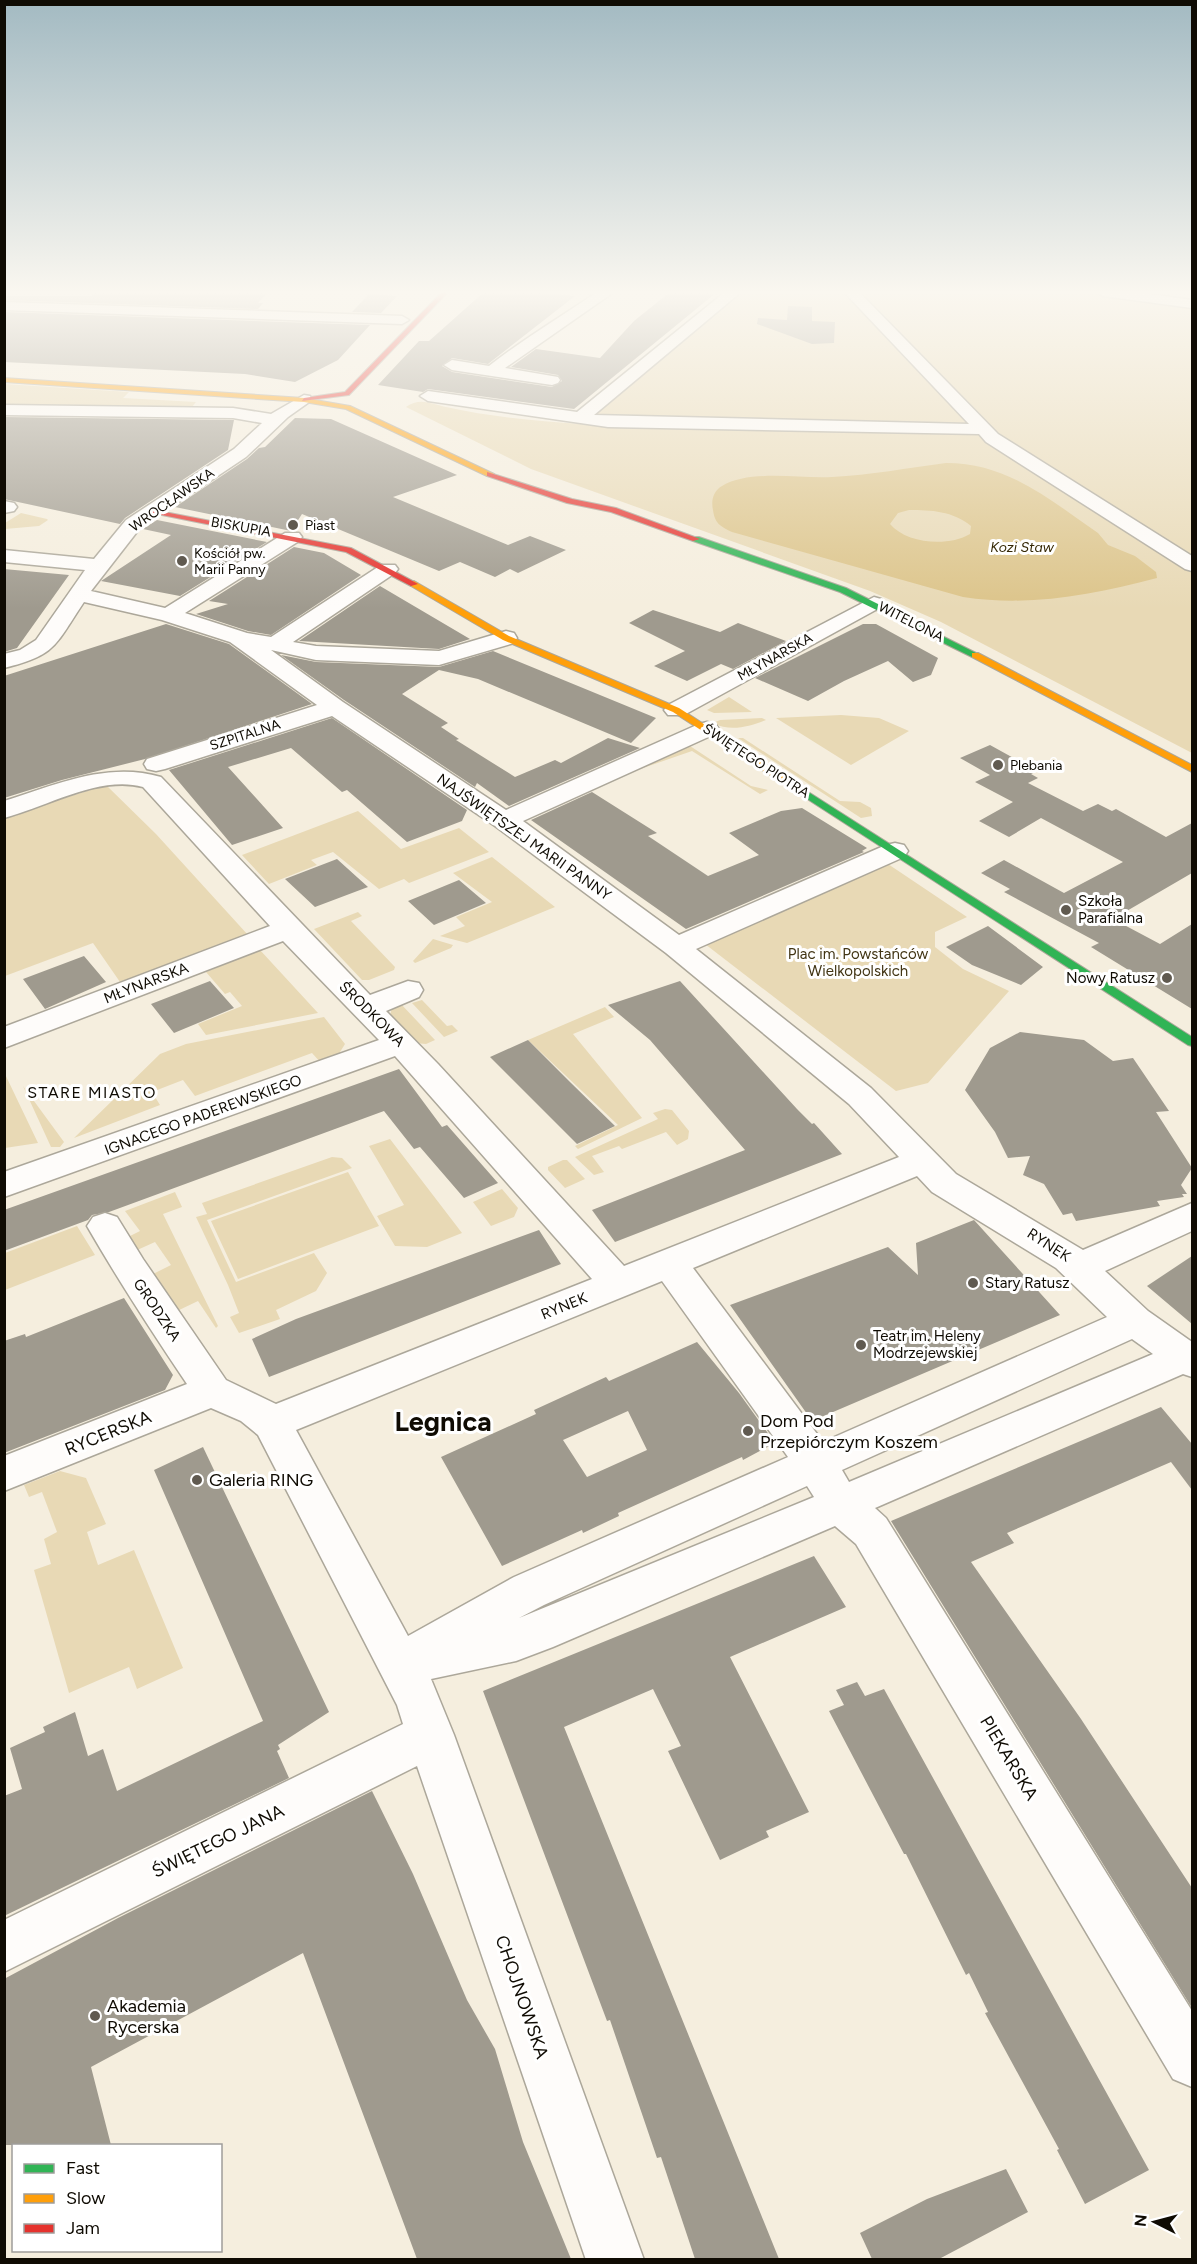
<svg xmlns="http://www.w3.org/2000/svg" width="1197" height="2264" viewBox="0 0 1197 2264" font-family="Figtree,sans-serif">
<rect width="100%" height="100%" fill="#f5eede"/>
<!-- green -->
<path fill="#e8d9b5" d="M744,292H1086L1192,306V753L941,622L870,591L531,469L406,407C420,397 431,404 446,407C491,417 536,421 582,424Z
M4,384L129,392L123,398L196,402L192,407L5,405Z
M21,513L47,519L48,520L39,526L5,529V523Z
M729,697L752,712L714,713L707,710Z
M841,715L879,718L909,731L851,765L776,718Z
M762,718L766,720C749,727 730,732 713,723L720,720Z
M738,738H743L840,801L860,802L871,808L872,816L861,818Z
M690,746L751,786L768,790L760,794L692,751L620,776Z
M106,785L156,834L248,935L120,982L93,943L5,976V817Z
M358,811L401,849L459,828L489,852L409,883L404,879L379,889L333,852L311,860L317,865L269,884L242,855Z
M492,857L555,907L467,943L440,936L465,926L456,917L492,902L453,873Z
M888,864L967,917L935,932V947L963,969L1009,991L928,1083L896,1091L705,944Z
M358,912L362,916L351,921L395,967L394,970L369,980H362L314,929Z
M433,939L453,945L451,948L415,963L413,961Z
M260,950L318,1013L206,1035L198,1024L242,1006L230,992L225,994L206,972Z
M422,1000L447,1026L452,1025L458,1031L444,1037L412,1003Z
M400,1003L435,1040L426,1044L415,1043L390,1016L392,1007Z
M605,1007L614,1017L573,1034L642,1118L578,1149L575,1146L618,1125L528,1040Z
M324,1017L345,1044L340,1052L342,1055L321,1063L312,1053L195,1096L183,1080L152,1092L160,1105L74,1138L160,1054L186,1044Z
M4,1072L38,1143L5,1148Z
M23,1086L64,1142L60,1147H51Z
M665,1109L672,1110L689,1131L688,1139L677,1145L666,1132L622,1149L619,1146L592,1156L604,1172L594,1175L575,1157L658,1119L653,1113Z
M390,1139L462,1233L427,1247L395,1246L377,1216L404,1205L369,1146Z
M332,1157L342,1158L352,1168L207,1220L236,1282L314,1253L327,1273L316,1291L276,1310L280,1319L239,1333L230,1317L239,1313L228,1285L196,1217L207,1214L202,1203Z
M563,1160H567L585,1179L565,1188L548,1170V1167Z
M348,1172L379,1226L238,1279L211,1221Z
M502,1189L518,1208L514,1217L491,1226L473,1202Z
M175,1192L182,1207L163,1214L218,1326L216,1328L198,1301L175,1312L151,1275L171,1265L155,1242L135,1251L128,1237L140,1231L125,1211Z
M77,1226L95,1255L5,1290V1253Z
M60,1471L86,1478L106,1524L87,1532L98,1565L134,1550L183,1668L137,1689L129,1667L69,1693L34,1570L51,1564L44,1539L57,1532L42,1492L29,1497L24,1485Z"/>
<!-- water -->
<path fill="#dcc48a" fill-rule="evenodd" d="M946,463C1008,463 1050,500 1098,533L1108,545L1135,556L1156,572L1157,578C1092,595 1030,607 963,597L732,532C720,526 715,524 713,510C711,501 713,491 722,486C750,469 800,479 832,477C870,475 908,468 946,463ZM909,510C931,510 953,511 971,526L970,534C948,547 907,544 890,524L898,513Z"/>
<!-- building -->
<path fill="#9f9a8e" fill-rule="evenodd" d="M92,292H268L258,303H263L258,309L4,300V296H92Z
M484,292H533L575,296L488,364L452,358L442,366L452,372L552,387L562,381L558,375L511,367L536,349L600,358L634,321L670,292H717L574,409L428,389L423,392L378,385L419,341H429Z
M369,294L397,296L381,313L352,312Z
M788,306L812,307V321L835,322L834,343L812,344L757,324L758,318L787,320Z
M4,312L370,325L338,360L295,382L245,374L4,362Z
M4,417L233,420H234L228,450L125,518L120,524L4,499Z
M295,418L331,419L457,475L393,497L508,545L530,536L566,550L518,573L510,569L495,577L460,562L439,571L302,514L291,531L175,507L247,459L259,448L265,447Z
M157,520L267,542L180,596L101,581L171,535L143,529Z
M294,547L324,553L361,575L271,635L248,631L196,614L228,604L209,601Z
M4,569L69,575L17,648L4,652Z
M380,586L470,639L439,649L299,641Z
M653,610L720,632L738,623L786,641L733,669L721,664L687,681L654,666L685,651L629,623Z
M166,624L229,644L312,704L145,759L62,780L4,798V676Z
M863,624H876L938,658L931,675L913,682L888,661L844,681L808,701L755,678Z
M493,651L656,718L631,743L478,679L439,670L402,694L448,723L441,727L459,739L456,740L515,777L555,760L561,763L608,738L640,748L509,806L477,783L475,787L344,700L281,655L316,662L439,667Z
M332,718L467,810L462,821L407,842L347,790L342,792L291,748L228,767L283,828L232,845L169,770Z
M990,745L1037,771L1031,774L1038,778L1028,783L1083,811L1098,804L1112,811L1116,809L1166,837L1192,823V873L1113,919L1160,944L1192,924V1009L1091,947L1099,943L1004,892L1010,889L981,873L1004,860L1064,893L1123,862L1041,818L1009,837L979,821L1013,802L975,782L990,775L960,758Z
M592,792L657,833L648,836L708,876L759,855L729,833L781,811L802,808L867,848L862,851L864,852L686,929L531,820Z
M337,859L368,887L315,907L285,879Z
M459,880L486,903L434,925L408,901Z
M988,926L992,929L1043,967L1021,985L972,965L946,947Z
M84,956L106,982L45,1009L23,979Z
M210,981L234,1008L174,1033L151,1004Z
M680,981L797,1109L812,1124L814,1123L842,1154L615,1242L592,1210L745,1150L650,1040L608,1005Z
M1020,1032L1084,1040L1113,1061L1133,1058L1169,1111L1156,1112L1192,1168L1181,1185L1187,1194H1182L1184,1197L1157,1201L1160,1206L1076,1221L1072,1213L1063,1215L1044,1184L1023,1175L1030,1156L1008,1158L995,1132L965,1090L990,1048Z
M528,1040L570,1082L615,1126L577,1144L490,1057Z
M399,1069L442,1127L447,1125L498,1183L464,1198L420,1147L414,1149L384,1111L109,1212L92,1215L88,1220L4,1251V1210Z
M974,1220L1060,1315L812,1421L730,1305L888,1247L918,1275L916,1243Z
M539,1230L561,1264L269,1377L252,1339L296,1319Z
M1192,1256V1324L1147,1286Z
M124,1298L173,1375L165,1390L4,1453V1341L25,1334L26,1337Z
M697,1342L739,1393L775,1443L743,1460L742,1457L618,1513L619,1516L583,1533L582,1530L502,1566L441,1457L536,1414L534,1410L606,1377L609,1381ZM628,1411L647,1450L587,1477L563,1440Z
M1161,1407L1192,1444V1490L1171,1462L1007,1533L1014,1543L971,1562L1081,1719L1192,1888V2008L891,1521Z
M203,1447L329,1712L278,1745L280,1749L277,1751L289,1778L4,1916V1796L22,1789L10,1748L45,1732L43,1727L75,1712L88,1756L103,1749L117,1791L263,1721L154,1470Z
M814,1556L846,1607L730,1657L809,1812L766,1831L769,1837L720,1860L668,1751L681,1746L653,1689L564,1727L779,2259H695L661,2157L657,2158L610,2020L607,2021L483,1691Z
M857,1682L865,1696L884,1689L1149,2170L1085,2204L1057,2150L1059,2149L985,2013L988,2012L969,1973L966,1975L906,1854H904L829,1711L844,1705L836,1690Z
M372,1791L413,1874L467,2000L495,2049L523,2142L571,2259H417L303,1953L91,2067L111,2145H4V1979L118,1918Z
M1006,2169L1028,2212L939,2259H872L860,2233L927,2199Z"/>
<g fill="none" stroke-linecap="round" stroke-linejoin="round">
<defs>
<path id="street" d="M597,292L611,294L505,368L558,377L560,380L558,383L552,385L452,370L444,365L452,360L489,366C523,339 561,317 597,292Z
M725,292H741L594,415L969,424L844,292H859L998,434L1192,556V571L1185,569L986,442L979,434L608,427L428,401L420,396L428,391L577,412Z
M1096,292H1135L1192,300V308L1103,296Z
M4,302L402,316L409,320L402,324L4,310Z
M304,395L310,396L312,400L288,417L246,457L140,528L91,591L165,608L285,533H299L302,537L299,541L185,613L247,633L271,637L381,565H395L398,569L395,573L293,642L316,646L439,651L506,631L514,633L517,638L514,643L439,665L316,660L271,650L343,702L506,810L699,724L707,722L715,724L719,729L715,734L523,821L679,935L886,845L895,843L904,845L908,851L904,857L696,949L871,1088L956,1174L1083,1250L1192,1203V1231L1105,1271L1148,1311L1192,1342V1377L1183,1374L875,1508L886,1518L1192,2011V2087L1173,2079L856,1544L835,1526L553,1647L516,1661L431,1679L454,1735L644,2260H586L417,1766L4,1972V1920L403,1724L397,1705L258,1435L241,1421L211,1408L4,1491V1456L187,1384C152,1332 118,1280 87,1226L93,1217L105,1213L117,1217L143,1259L226,1380L276,1404L592,1279L395,1056L4,1197V1172L379,1040L283,941L4,1048V1027L270,926L143,787C99,775 47,807 4,818V801C56,785 107,761 161,777L370,995L408,981L419,983L423,990L419,997L386,1011L438,1064L624,1266L899,1157L849,1104L666,953L495,826L332,716L165,769L156,771L147,769L144,764L147,759L317,705L230,642L162,620L84,602C55,645 57,655 4,668V654L20,650L36,640L85,570L4,562V550L94,559L126,520L234,449L262,423L233,418L4,415V405L233,408L271,414ZM917,1176L932,1192L1056,1268L1107,1317L823,1442L693,1268ZM662,1281L788,1457L514,1577L408,1636L296,1430ZM1132,1339L1153,1354L849,1482L842,1470ZM807,1486L814,1497L519,1618L544,1605Z
M4,501L14,503L17,507L14,511L4,513Z
M874,597L881,599L885,603L881,607L684,715H668L664,710L668,705Z"/>
<path id="fast" d="M693,537H699L846,588L980,655L972,657L840,592L693,541Z
M802,788L1192,1037V1046L1188,1045L798,793V789Z"/>
<path id="slow" d="M4,378L304,398L350,406L494,474L487,476L346,409L304,402L4,382Z
M414,581L509,636L679,708L807,791L802,794L798,793L673,712L503,640L411,586L410,584Z
M972,653H978L1192,765V772L972,657Z"/>
<path id="jam" d="M442,292H448L349,395L302,401L304,398L345,392Z
M487,472L572,499L616,508L700,539L693,541L611,512L567,503L487,476Z
M149,509L351,548L418,584L411,586L346,552L152,513L148,511Z"/>
</defs>
<!-- street casing -->
<use href="#street" stroke="#aca79a" stroke-width="3"/>
<!-- fast casing -->
<use href="#fast" stroke="#aca79a" stroke-width="2"/>
<!-- slow casing -->
<use href="#slow" stroke="#aca79a" stroke-width="2"/>
<!-- jam casing -->
<use href="#jam" stroke="#aca79a" stroke-width="2"/>
<!-- street -->
<use href="#street" fill="#fefcfa" fill-rule="evenodd"/>
<!-- fast -->
<use href="#fast" fill="#30b455" fill-rule="evenodd"/>
<!-- slow -->
<use href="#slow" fill="#ff9f0a" fill-rule="evenodd"/>
<!-- jam -->
<use href="#jam" fill="#e5322d" fill-rule="evenodd"/>
</g>
<!-- sky -->
<linearGradient id="sky" x2="0" y2="1"><stop stop-color="#a3bac2"/><stop offset="0.48" stop-color="#faf7f0"/><stop offset="1" stop-color="#faf7f0" stop-opacity="0"/></linearGradient>
<rect width="1197" height="609" fill="url(#sky)"/>
<!-- markers -->
<g fill="#605a50" stroke="#fff" stroke-width="2">
<circle cx="293" cy="525" r="6"/>
<circle cx="182" cy="561" r="6"/>
<circle cx="998" cy="765" r="6"/>
<circle cx="1066" cy="910" r="6"/>
<circle cx="1167" cy="978" r="6"/>
<circle cx="973" cy="1283" r="6"/>
<circle cx="861" cy="1345" r="6"/>
<circle cx="748" cy="1431" r="6"/>
<circle cx="197" cy="1480" r="6"/>
<circle cx="95" cy="2016" r="6"/>
</g>
<g text-anchor="middle" dominant-baseline="central" stroke-width="6" stroke-linejoin="round" paint-order="stroke">
<!-- far-street labels -->
<g font-size="14" fill="#0f0b03" stroke="#fff">
<text transform="translate(172 500) rotate(-35)">WROCŁAWSKA</text>
<text transform="translate(241 527) rotate(10)">BISKUPIA</text>
<text transform="translate(911 622) rotate(27)">WITELONA</text>
<text transform="translate(775 657) rotate(-29)">MŁYNARSKA</text>
<text transform="translate(245 735) rotate(-18)">SZPITALNA</text>
<text transform="translate(756 761) rotate(33)">ŚWIĘTEGO PIOTRA</text>
</g>
<!-- far-poi labels -->
<g font-size="14" fill="#0f0b03" stroke="#fff" text-anchor="start">
<text x="305" y="525">Piast</text>
<text x="194" y="553">Kościół pw.<tspan x="194" dy="16">Marii Panny</tspan></text>
<text x="1010" y="765">Plebania</text>
</g>
<!-- far-water labels -->
<g font-size="14" font-style="italic" fill="#342704" stroke="#fff">
<text x="1022" y="547">Kozi Staw</text>
</g>
<!-- street labels -->
<g font-size="15" fill="#0f0b03" stroke="#fff">
<text transform="translate(524 837) rotate(35)">NAJŚWIĘTSZEJ MARII PANNY</text>
<text transform="translate(146 983) rotate(-21)">MŁYNARSKA</text>
<text transform="translate(372 1014) rotate(45)">ŚRODKOWA</text>
<text transform="translate(203 1115) rotate(-20)">IGNACEGO PADEREWSKIEGO</text>
<text transform="translate(1049 1245) rotate(33)">RYNEK</text>
<text transform="translate(564 1306) rotate(-22)">RYNEK</text>
<text transform="translate(157 1310) rotate(56)">GRODZKA</text>
</g>
<!-- poi labels -->
<g font-size="15" fill="#0f0b03" stroke="#fff" text-anchor="start">
<text x="1078" y="901">Szkoła<tspan x="1078" dy="17">Parafialna</tspan></text>
<text x="1155" y="978" text-anchor="end">Nowy Ratusz</text>
<text x="985" y="1283">Stary Ratusz</text>
<text x="873" y="1336">Teatr im. Heleny<tspan x="873" dy="17">Modrzejewskiej</tspan></text>
</g>
<!-- park labels -->
<g font-size="15" fill="#423514" stroke="#fff">
<text x="858" y="954">Plac im. Powstańców<tspan x="858" dy="17">Wielkopolskich</tspan></text>
</g>
<!-- neighbourhood labels -->
<g font-size="16" letter-spacing="1.5" fill="#0f0b03" stroke="#fff">
<text x="92" y="1092">STARE MIASTO</text>
</g>
<!-- near-poi labels -->
<g font-size="18" fill="#0f0b03" stroke="#fff" text-anchor="start">
<text x="760" y="1421">Dom Pod<tspan x="760" dy="21">Przepiórczym Koszem</tspan></text>
<text x="209" y="1480">Galeria RING</text>
<text x="107" y="2006">Akademia<tspan x="107" dy="21">Rycerska</tspan></text>
</g>
<!-- near-street labels -->
<g font-size="18" fill="#0f0b03" stroke="#fff">
<text transform="translate(108 1433) rotate(-22)">RYCERSKA</text>
<text transform="translate(1009 1758) rotate(59)">PIEKARSKA</text>
<text transform="translate(218 1841) rotate(-26)">ŚWIĘTEGO JANA</text>
<text transform="translate(522 1997) rotate(71)">CHOJNOWSKA</text>
</g>
<!-- town labels -->
<g font-size="27" font-weight="bold" fill="#0f0b03" stroke="#fff">
<text x="443" y="1421">Legnica</text>
</g>
</g>
<!-- border -->
<rect width="1197" height="2264" fill="none" stroke="#0f0b03" stroke-width="12"/>
<!-- legend -->
<rect x="12" y="2144" width="210" height="108" fill="#ffffff" stroke="#9f9d9a" stroke-width="1.5"/>
<rect x="24" y="2164" width="30" height="9" fill="#30b455" stroke="#9f9d9a" stroke-width="1.5"/>
<text x="66" y="2174" font-size="18" fill="#0f0b03">Fast</text>
<rect x="24" y="2194" width="30" height="9" fill="#ff9f0a" stroke="#9f9d9a" stroke-width="1.5"/>
<text x="66" y="2204" font-size="18" fill="#0f0b03">Slow</text>
<rect x="24" y="2224" width="30" height="9" fill="#e5322d" stroke="#9f9d9a" stroke-width="1.5"/>
<text x="66" y="2234" font-size="18" fill="#0f0b03">Jam</text>
<!-- north arrow -->
<g transform="translate(1155 2222) rotate(276)" stroke="#ffffff" stroke-width="4.5" paint-order="stroke">
<path d="M0-4.5L10 22L0 15L-10 22Z" fill="#0f0b03"/>
<text y="-9" font-size="16" font-weight="bold" text-anchor="middle" fill="#0f0b03">N</text>
</g>
</svg>
